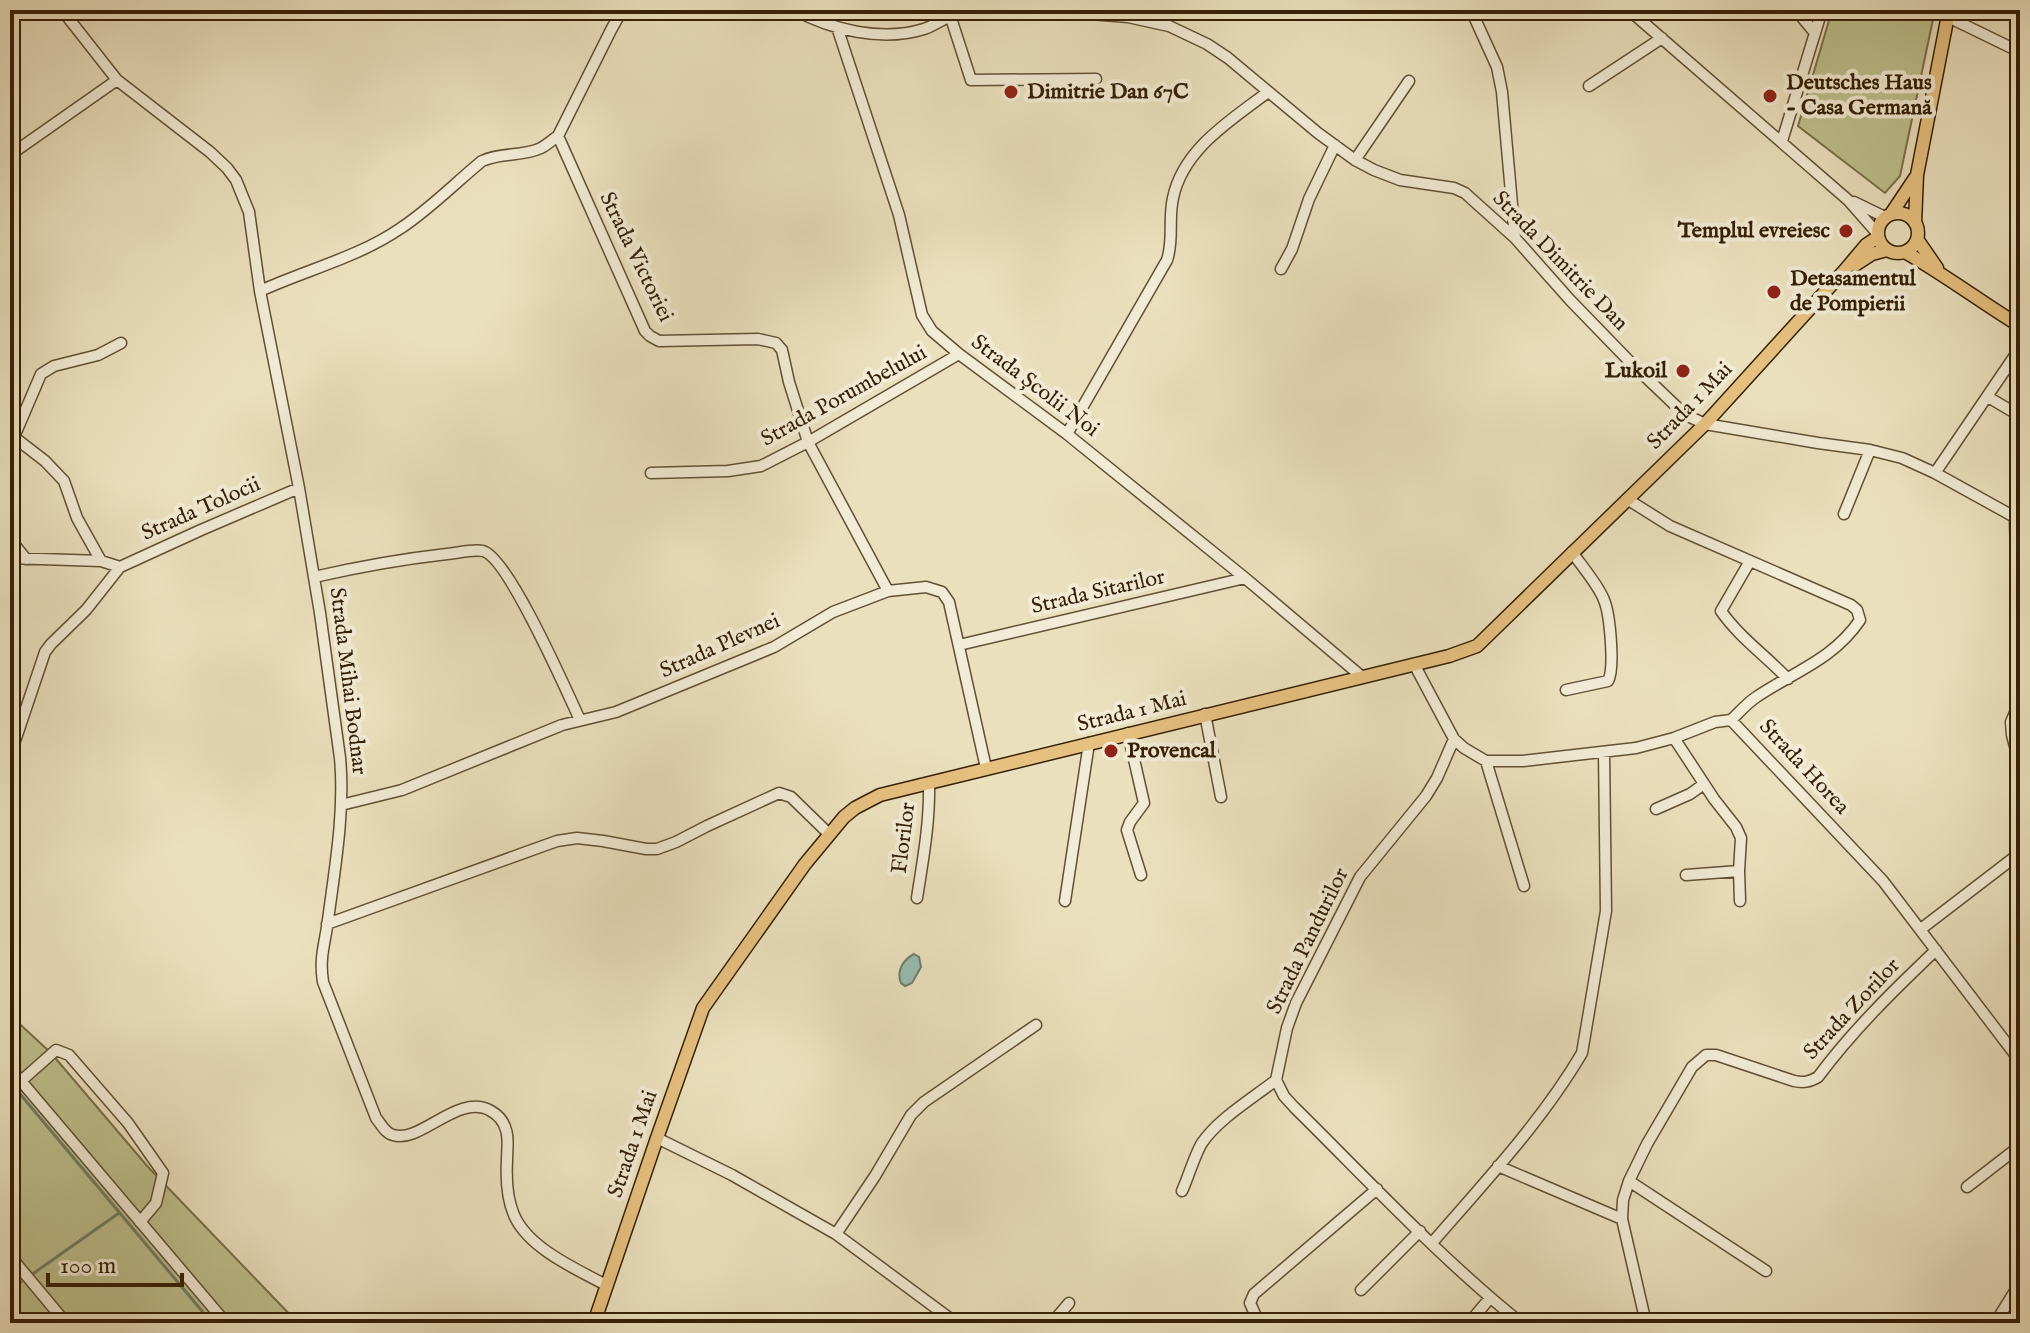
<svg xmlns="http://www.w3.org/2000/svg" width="2030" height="1333" viewBox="0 0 2030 1333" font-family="'IM FELL English',serif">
<rect width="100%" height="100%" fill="#ebe0be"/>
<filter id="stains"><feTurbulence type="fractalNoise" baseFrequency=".0025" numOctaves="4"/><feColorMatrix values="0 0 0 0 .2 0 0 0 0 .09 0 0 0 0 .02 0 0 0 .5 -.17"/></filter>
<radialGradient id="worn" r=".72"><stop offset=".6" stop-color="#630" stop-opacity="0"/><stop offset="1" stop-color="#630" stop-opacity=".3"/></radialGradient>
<!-- green -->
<path fill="#bec08d" stroke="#7a704a" stroke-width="2" d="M1832,10H1935L1900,176L1885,193L1798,126Z
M10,1015L51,1053L148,1167L298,1323H10Z"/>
<!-- water -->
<path fill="#98bdb1" stroke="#707e6d" stroke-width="2" d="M914,954L919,957L921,967L912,983L905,986L901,983C896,971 903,960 914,954Z"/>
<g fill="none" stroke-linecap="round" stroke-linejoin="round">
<!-- stream -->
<path stroke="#707e6d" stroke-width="3" d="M10,1082L212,1323
M34,1273L119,1213
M10,1290L21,1282"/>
<defs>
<path id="minor" d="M62,10L117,80L210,152L227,168L236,180L249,212L260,291L299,488L320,613L340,758C345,811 335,867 328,920C325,944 319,957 323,982L376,1118C381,1124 385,1133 393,1135C421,1144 458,1092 491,1111C498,1115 504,1122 506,1130C509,1139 507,1150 507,1160C506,1178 507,1199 514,1215C528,1248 576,1269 606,1285
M795,10C832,30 882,42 924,29C936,25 946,16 958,14H1090L1128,17L1169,26L1207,44L1228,58L1318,133L1355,160L1374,170L1400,180L1454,188L1465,193L1515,238L1570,300L1633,365L1678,408L1688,416L1705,424L1818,443L1870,450L1902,458L1935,473L2020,520
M1471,10L1497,67L1502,92L1515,238
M1629,10L1848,200L1877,233
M1796,10L1815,33
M950,15L971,80L1096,79
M10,17L19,10
M1948,17L2020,52
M837,27L899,215L922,315L932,331L959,354L1067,434L1245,578L1361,676
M1589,86L1662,38
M558,136L645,331L650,336L659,341L758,339L776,343L782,350L789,382L808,442L888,591
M1782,141L1822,10
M10,155L117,80
M1355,160L1409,81
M1854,202L1885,217
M1281,269L1292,249L1309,199L1335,145
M260,291C306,270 359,257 401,228C430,209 455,183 482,161C501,152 522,157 541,148C547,145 552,140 558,136L611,30L622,10
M1988,397L2020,416
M10,434L45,461L64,481L77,518L101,561
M1067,434L1167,260C1174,240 1168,219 1173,198C1183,149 1231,120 1268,92
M14,437L41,374L54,366L98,355L121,343
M651,473L728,471L761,466L808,442L959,354
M1935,473L2020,348
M1627,499L1670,526L1851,605L1857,610L1860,620C1833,660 1793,672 1755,698C1746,704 1739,713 1731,720
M1844,514L1870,450
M2015,519L2016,555L2020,581
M10,539L26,559
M10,558L101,561L120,567
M1750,561L1721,611C1739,637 1766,656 1788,679
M314,577C358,567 402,559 447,554C458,553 473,549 483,551C508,557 567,692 580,720
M959,645L1245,578
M1414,664L1454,739L1464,748L1486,761H1523L1636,748L1674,738L1715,722L1731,720L1883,881L2020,1061
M1566,690L1608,681C1615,669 1610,614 1604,600C1599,586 1581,565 1572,552
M2020,701L2011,722L2012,735L2020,765
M1205,714L1221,797
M1128,733L1144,803L1130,822L1127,830L1141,875
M1674,738L1714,799L1736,827L1741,838L1739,871L1740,901
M1454,739L1437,778L1426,796L1360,877L1296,1003L1287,1028L1276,1080L1284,1096L1294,1107C1368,1180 1440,1258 1521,1323
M10,756L45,652L51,644L86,610L120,567L201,530L299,488
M1486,761L1524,886
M341,805L402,790L562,725L616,712L774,647L833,612L888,591L926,587L942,592L949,602L986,768
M1656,809L1690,794L1704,784
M1686,875L1739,871
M917,898C923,859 930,822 929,783
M1065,901L1089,743
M327,924L557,841L577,838L603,841L646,849H657L676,842L707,826L779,793L791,797L829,834
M1921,929L2020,853
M10,1068L226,1323
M21,1081L56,1050L69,1055L128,1123L163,1173L156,1203L140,1222
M657,1138L732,1175L836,1234L956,1323
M1498,1166L1622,1219
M1629,1181L1766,1271
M1967,1187L2020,1146
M1182,1191C1188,1178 1195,1154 1202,1143C1218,1119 1253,1098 1276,1080
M836,1234L875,1176L911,1115L924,1102L1036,1025
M1432,1243C1484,1183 1542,1121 1582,1053L1606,911L1604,752
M10,1256L66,1323
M1361,1290L1420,1231
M1052,1323L1069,1303
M1259,1323L1250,1303L1254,1294L1377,1189
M1469,1323L1490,1298
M1646,1323L1622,1219L1623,1200L1629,1181L1647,1144L1692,1067L1706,1055H1716L1794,1081C1804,1083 1809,1082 1818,1077C1853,1030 1894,990 1936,950
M1993,1323L1999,1317L2020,1283"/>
<path id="major" d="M1878 233a20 20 0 1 1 40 0a20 20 0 1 1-40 0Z
M1891,214L1915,178
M1915,223L1917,175L1949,10
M1917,239L1937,268
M1905,252C1945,275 1981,302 2020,326
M1855,265L1872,254L1887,250
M594,1323L657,1138L703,1008L805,864L844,817L855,808L880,795L929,783L1449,656L1477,646L1705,424L1845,270L1866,245L1878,237"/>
</defs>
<!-- minor casing -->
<use href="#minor" stroke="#625034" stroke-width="13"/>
<!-- major casing -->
<use href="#major" stroke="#352006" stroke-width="15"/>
<!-- minor -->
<use href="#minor" stroke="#f2ebd5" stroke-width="10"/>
<!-- major -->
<use href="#major" stroke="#e6c07f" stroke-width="12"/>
</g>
<!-- markers -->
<g fill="#8f2418" stroke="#f2ebd5" stroke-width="3">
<circle cx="1011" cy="92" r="8"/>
<circle cx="1770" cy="96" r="8"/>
<circle cx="1846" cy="231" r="8"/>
<circle cx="1774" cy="292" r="8"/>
<circle cx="1683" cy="371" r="8"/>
<circle cx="1111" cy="751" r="8"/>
</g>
<g text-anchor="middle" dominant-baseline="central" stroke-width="8" stroke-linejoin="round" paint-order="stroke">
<!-- poi labels -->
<g font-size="22" font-weight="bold" fill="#352006" stroke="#f2ebd5" text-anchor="start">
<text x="1786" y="83">Deutsches Haus<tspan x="1786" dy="25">- Casa Germană</tspan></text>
<text x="1027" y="92">Dimitrie Dan 67C</text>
<text x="1830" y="231" text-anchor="end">Templul evreiesc</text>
<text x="1790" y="279">Detasamentul<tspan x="1790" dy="25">de Pompierii</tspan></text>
<text x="1667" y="371" text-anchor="end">Lukoil</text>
<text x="1127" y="751">Provencal</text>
</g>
<!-- street labels -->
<g font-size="22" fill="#352006" stroke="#f2ebd5">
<text transform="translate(636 257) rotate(64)">Strada Victoriei</text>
<text transform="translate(1560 261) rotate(46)">Strada Dimitrie Dan</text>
<text transform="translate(1035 386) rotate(37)">Strada Școlii Noi</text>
<text transform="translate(844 396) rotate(-29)">Strada Porumbelului</text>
<text transform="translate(1690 406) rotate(-46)">Strada 1 Mai</text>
<text transform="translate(201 509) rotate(-24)">Strada Tolocii</text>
<text transform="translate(1098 592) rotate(-13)">Strada Sitarilor</text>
<text transform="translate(720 646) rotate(-24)">Strada Plevnei</text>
<text transform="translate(348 681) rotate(83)">Strada Mihai Bodnar</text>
<text transform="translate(1132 712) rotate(-14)">Strada 1 Mai</text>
<text transform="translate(1804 767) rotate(47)">Strada Horea</text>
<text transform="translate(904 838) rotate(-83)">Florilor</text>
<text transform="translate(1308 941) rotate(-64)">Strada Pandurilor</text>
<text transform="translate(1852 1009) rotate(-47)">Strada Zorilor</text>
<text transform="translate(633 1144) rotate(-71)">Strada 1 Mai</text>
</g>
</g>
<!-- margin -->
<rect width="2030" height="1333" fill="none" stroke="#ebe0be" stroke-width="40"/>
<rect x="12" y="12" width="2006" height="1309" fill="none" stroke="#352006" stroke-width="4"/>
<rect x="20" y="20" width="1990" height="1293" fill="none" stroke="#352006" stroke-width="2"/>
<!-- scale -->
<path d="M48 1273v12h134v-12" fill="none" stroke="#352006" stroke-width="4"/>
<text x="60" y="1273" font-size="24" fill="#352006" stroke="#f2ebd5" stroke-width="6" paint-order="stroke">100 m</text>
<rect width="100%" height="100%" filter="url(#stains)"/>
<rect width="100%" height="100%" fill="url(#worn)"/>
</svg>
